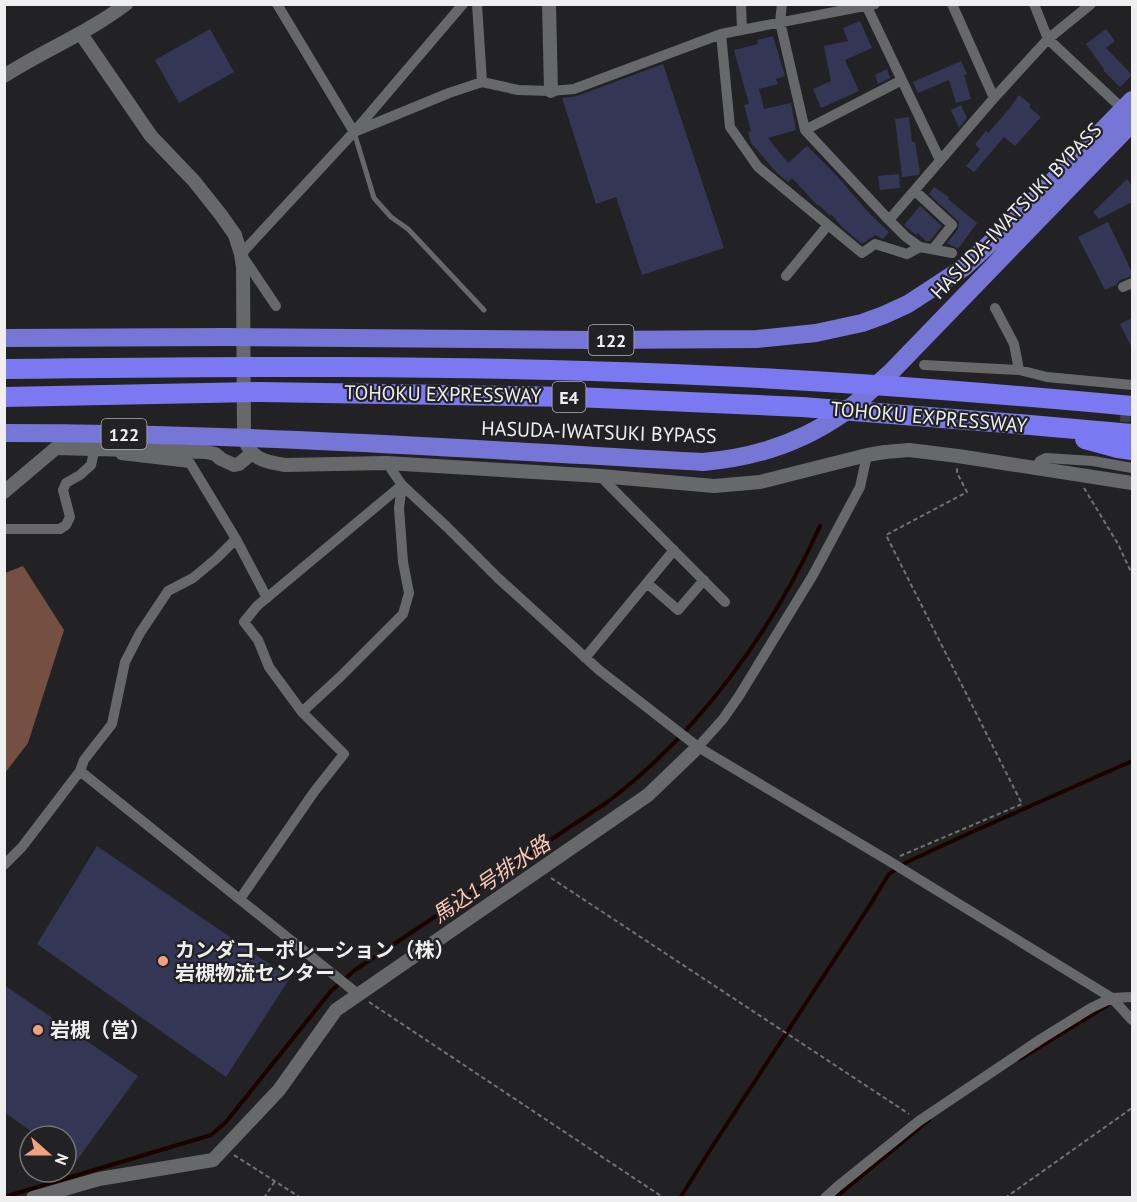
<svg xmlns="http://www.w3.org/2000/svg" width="1137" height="1202" viewBox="0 0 1137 1202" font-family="'PT Sans','Noto Sans JP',sans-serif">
<rect width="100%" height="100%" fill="#222224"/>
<!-- forest -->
<path fill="#744f42" d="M23,566L64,630L28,743L5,773V573Z"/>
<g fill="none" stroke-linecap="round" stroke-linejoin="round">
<!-- stream -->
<path stroke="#1b0200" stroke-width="4" d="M1020,1059L1108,1005
M4,1197L211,1135L226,1122L331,991L355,970L606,803C698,734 773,630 820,526
M680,1198L710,1150L870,905L889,874L905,863L974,831L1132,761
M835,1198L929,1120"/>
</g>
<!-- building -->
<path fill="#343655" d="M860,21L872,48L845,60L859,91L821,108L813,89L831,81L824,46L848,41L843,28Z
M210,29L234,72L179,103L155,60Z
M1106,29L1115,41L1106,48L1132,75L1120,87L1103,70L1104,69L1086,44Z
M773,36L785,76L776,79L778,84L759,89L764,109L791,103L796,130L768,138L788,163L807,146L837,176L868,212L889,232L883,239L875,235L862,244L842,227L831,214L830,216L819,205L818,206L792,178L788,182L777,173L751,143L748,132L751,131L744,105L749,104L734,50L758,44L757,40Z
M961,61L967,74L964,75L971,99L956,103L949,80L918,93L913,82Z
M663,64L724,248L642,275L616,197L596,204L562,98L577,96Z
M887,69L890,78L878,84L875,75Z
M1019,95L1031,105L1029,107L1041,117L1015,146L1004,137L974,172L966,166L980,149L975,144L986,131L988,133L1010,108Z
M961,105L967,118L959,128L951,110Z
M909,117L912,142H915L920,173L918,175L902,177L895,119Z
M899,174L900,188L880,190L878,176Z
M1127,179L1132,186V202L1099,219L1093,212Z
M934,187L949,197L948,199L977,223L958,249L947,243L958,229L959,222L929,194Z
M920,206L942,226L930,241H926L918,233L916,235L904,225Z
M1108,222L1132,272V276L1120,280L1116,285L1105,290L1078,237Z
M1132,318V348L1120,324Z
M97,846L290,978L226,1077L37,944Z
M4,985L138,1076L75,1163L66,1156V1136H38L4,1112Z"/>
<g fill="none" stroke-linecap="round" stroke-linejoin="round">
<!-- minor-tunnel -->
<path stroke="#414143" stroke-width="10" stroke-dasharray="10 5" stroke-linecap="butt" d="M1124,437L1127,392"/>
<!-- path -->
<path stroke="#727273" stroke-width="2" stroke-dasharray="4.5 3" stroke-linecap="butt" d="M1084,488L1118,544L1132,574
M900,856L1022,804L886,535L967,492L957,473V468
M551,878L909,1114
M369,1002L664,1198
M234,1155L301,1198
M264,1198L275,1181
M1005,1198L1132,1108"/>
<!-- service -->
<path stroke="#67686a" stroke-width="5" d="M354,132L374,198L391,217L408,229L484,310"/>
<!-- minor -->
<path stroke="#67686a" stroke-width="10" d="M277,4L354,132
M477,4L482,82
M741,4L742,29
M782,4L780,22L805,130L889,220L906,237L920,247
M952,4L994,98
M1034,4L1048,39L1126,112
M867,7L940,160
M721,34L730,127L758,167L862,253L875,244L907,254L920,247L952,253
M805,130L902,80
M354,132L449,93L482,82L518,90L551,91L574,89L721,34L875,4
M915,191L952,225L933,249
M889,220L994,98L1048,39L1091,4
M786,276L828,225
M1123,287L1132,283
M276,306L241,254L354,132L463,4
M995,308L1014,344L1019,370
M924,365L1019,370L1047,377L1132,385
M387,463L402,485L447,527L498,578L599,670L698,747L889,861L1112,998L1132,1020
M1035,468L1040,461L1046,458L1093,461L1132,468
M600,476L725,602
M4,529H60L66,525L70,517L63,490L66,483L80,475L91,465L95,448
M236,539L267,598
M647,583L678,610L704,580
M585,658L674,550
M302,712L269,667L258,640L244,622L257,606L402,485
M698,747L723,719L739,696L813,575L860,487L867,455
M80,771L359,995
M4,865L22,847L80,771L84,760L112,724L125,662L140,633L168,591L193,578L217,558L236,539L190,463L121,455
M240,899L314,792L344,754L302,712L340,677L403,614L409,593L403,562L399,508L402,485
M825,1198L837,1187L919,1121L1041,1039L1091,1008L1112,998L1132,997"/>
<!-- tertiary -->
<path stroke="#67686a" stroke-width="14" d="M549,4L551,91
M81,34L151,136L194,181L221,215L235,235L241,254L243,267L244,437C250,459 265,462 285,465L387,463L600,476L714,486L760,482L867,455L885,452L909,450L958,456L1132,483
M4,76C44,50 88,33 126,4
M4,492L56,448L206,452L215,454L221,459L234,465L239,464L252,453
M33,1198L99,1179L213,1160L279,1090L336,1010L648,795L698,747"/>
<!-- trunk -->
<path stroke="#7676d6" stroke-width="18" d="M4,338L226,337L590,340L757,339L816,333L862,323L884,315L908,304L963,268L1005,230L1132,100
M4,433C238,433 470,449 703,462C753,458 800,443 842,414C859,402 875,386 891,372L1132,123"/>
<!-- motorway -->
<path stroke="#7a79f1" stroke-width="20" d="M4,369C228,366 451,365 674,374C827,380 980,392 1132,406
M4,397L260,392L575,397L802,407L1030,425L1132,434
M1085,439L1118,448L1132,450"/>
</g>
<!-- markers -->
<g fill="#f3a081" stroke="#222224" stroke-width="2">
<circle cx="163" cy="961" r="6"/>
<circle cx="38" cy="1030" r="6"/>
</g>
<g text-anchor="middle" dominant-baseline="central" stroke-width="4.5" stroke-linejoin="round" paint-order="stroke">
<!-- shield labels -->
<g fill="#222224" stroke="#b2b2b3" stroke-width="1.5">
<rect x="588.5" y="325" width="45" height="30" rx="4.5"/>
<rect x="552.5" y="382" width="33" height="30" rx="4.5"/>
<rect x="101.5" y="419" width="45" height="30" rx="4.5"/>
</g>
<g font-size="18" font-weight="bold" fill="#efeff0">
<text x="611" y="340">122</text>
<text x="569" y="397">E4</text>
<text x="124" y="434">122</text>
</g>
<!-- street labels -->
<g font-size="20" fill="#efeff0" stroke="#222224">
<text transform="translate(1016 211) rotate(-46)">HASUDA-IWATSUKI BYPASS</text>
<text transform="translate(443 394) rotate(1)">TOHOKU EXPRESSWAY</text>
<text transform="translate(929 417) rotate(5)">TOHOKU EXPRESSWAY</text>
<text transform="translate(599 432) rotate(2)">HASUDA-IWATSUKI BYPASS</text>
</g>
<!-- poi labels -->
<g font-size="20" font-weight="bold" fill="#efeff0" stroke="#222224" text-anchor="start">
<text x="175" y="950">カンダコーポレーション（株）<tspan x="175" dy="23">岩槻物流センター</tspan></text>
<text x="50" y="1030">岩槻（営）</text>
</g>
<!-- water labels -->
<g font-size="21" font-style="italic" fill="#fec8b5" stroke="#222224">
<text transform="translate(491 879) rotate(-34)">馬込1号排水路</text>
</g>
</g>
<!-- border -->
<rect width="1137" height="1202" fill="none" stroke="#efeff0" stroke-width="12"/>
<!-- north arrow -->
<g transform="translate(48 1154) rotate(111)"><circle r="28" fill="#222224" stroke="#747476" stroke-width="1.5"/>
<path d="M0-4.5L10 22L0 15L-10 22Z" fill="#f3a081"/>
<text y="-9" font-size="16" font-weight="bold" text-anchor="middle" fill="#efeff0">N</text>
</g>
</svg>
